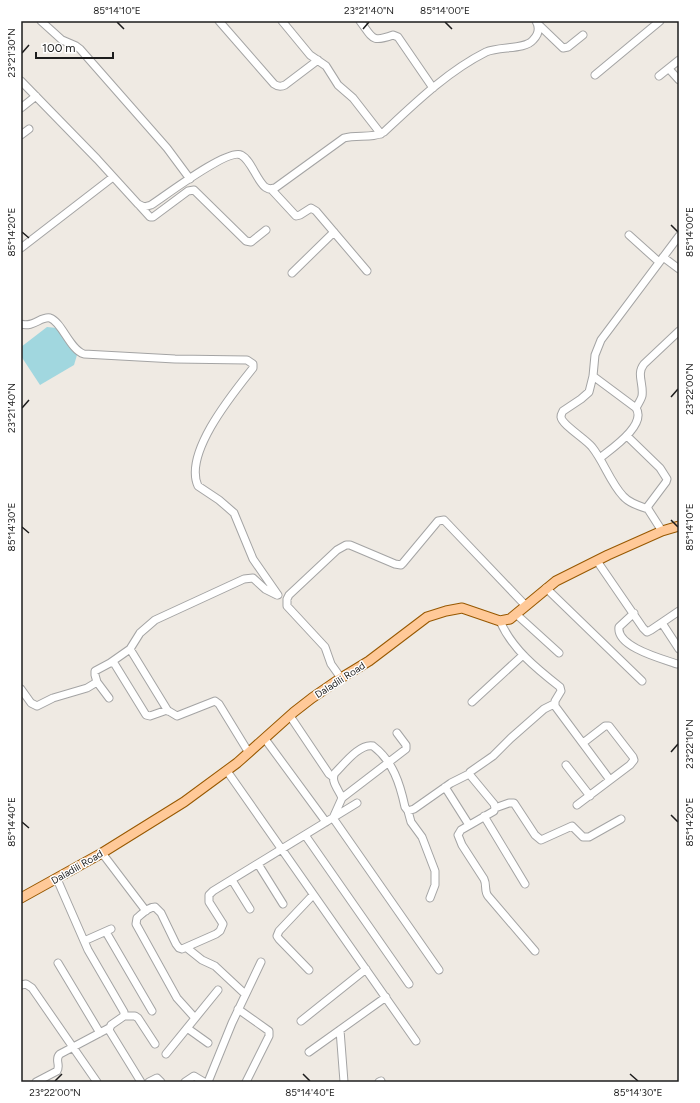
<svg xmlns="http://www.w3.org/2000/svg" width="700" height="1103" viewBox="0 0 700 1103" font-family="Figtree,sans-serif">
<rect width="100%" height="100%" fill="#efeae3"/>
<!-- water -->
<path fill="#a1d7df" d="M47,327L57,328L77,355L74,365L40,385L21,356V347Z"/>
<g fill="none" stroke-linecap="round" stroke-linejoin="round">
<defs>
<path id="minor" d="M41,21L62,40L76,46L80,49L167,148L190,179
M219,21L274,84C278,87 281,87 285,85L318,60
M282,21L310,55L326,66L338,85L353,98L381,134
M360,21C373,38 371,43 393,35L398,37L433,88
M538,24L563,48L568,47L583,35
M669,69L679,80
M595,75L660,21
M659,76L679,60
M21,81L97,159L138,204L144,207L151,205C165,196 228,148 241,155C251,160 256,179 265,187L269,189L275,188L344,138C357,134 373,139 384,132C415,103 448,71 486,52C499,46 525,50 533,40C539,34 540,28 536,21
M21,108L36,96
M21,135L29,129
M271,189L296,216L300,215L311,208L316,211L367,271
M140,206L150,217H153L188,191L194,190L246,241L251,242L266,230
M629,235L659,262
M21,248L113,177
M663,257L679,269
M292,273L334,232
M21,324C33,328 41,316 50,318C62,322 70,350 84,354L175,359L247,360L253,364V368C234,392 183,453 198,486L219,500L234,513L253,559L278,595
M593,376L636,408C647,425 611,449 600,458
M636,408C638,404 641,400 642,396C644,384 636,374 644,364L679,331
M627,436L660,468L667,479L666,482L648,506V509L662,531
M648,509C639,506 629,503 623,496C610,482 604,462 592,447C586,439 562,425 561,417C561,414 562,413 563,411L581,399L589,392L593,376L595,355L601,340L679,236
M597,561L643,628L647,632L651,630L679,611
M546,588L642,681
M634,613L619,627C616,647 663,659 677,664
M516,614L559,653
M500,621C512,649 537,669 560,687L561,691L555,701V706L610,780
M662,623L679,649
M130,649L168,711
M110,663L130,649L140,633L155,620L244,579L253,578L265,589L277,595
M341,678L331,664L325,647L287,606V599L289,595L337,550L346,545H350L395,564L401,565L403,563L438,521L444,520L526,606
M97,682L109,698
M21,689L31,703L37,706L53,698L87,688L97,682L95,675V671L110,663H114L146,715L150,716L167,710L177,716L215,701L219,704L249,753
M472,702L523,655
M290,716L329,774L333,777
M265,739L326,822
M566,765L590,796
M227,771L416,1041
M445,787L469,825
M342,798L406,749V745L397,733
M577,805L630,765L634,760L633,757L609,726H605L583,743
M495,808L509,803H514L535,835L541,840L572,826L583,837H589L621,819
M408,811L411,822L422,837L435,871V885L430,898
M484,816L525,884
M305,835L409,984
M102,853L146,911
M258,864L283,904
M57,879L88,950L124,1012V1016L111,1025L109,1030L141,1082
M232,880L250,909
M106,932L152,1011
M84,941L111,929
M187,948L202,960L215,966L245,994
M535,951L488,896C484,891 487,885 484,879L462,845L458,835L461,830L494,811L495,808L494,804L470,775V772L493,756L511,738L544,709L554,704
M58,963L100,1033
M309,970L279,939L277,936L279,931L313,895
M439,970L333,818L342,798C339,790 330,781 335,773C344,764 360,743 373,746C393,761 400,784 405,807L408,811L414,809L451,783L469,774
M21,985L26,984L32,988L97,1082
M238,1009L269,1031V1036L246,1082
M124,1016H135L138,1018L155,1044
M195,1018L177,998L136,924L137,918C142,914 148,907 155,907L161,913L176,944L179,948L182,949L216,934L220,931L223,924L209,902V895L213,891L357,803
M301,1021L366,969
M187,1028L208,1043
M340,1030L344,1082
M309,1052L386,997
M166,1054L218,990
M36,1082L57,1071C61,1065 54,1059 60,1054L109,1028
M149,1082L157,1078L161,1082
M185,1082L194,1076L204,1082
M208,1082L232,1023L261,962
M379,1082L381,1081"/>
<path id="major" d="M21,898L102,853L184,802L237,763L294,712L312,698L341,678L369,661L427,617L446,611L462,608L500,621L510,619L556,581L608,555L662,531L679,526"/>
</defs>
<!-- minor casing -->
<use href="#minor" stroke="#a4a4a4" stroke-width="9"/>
<!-- major casing -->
<use href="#major" stroke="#975800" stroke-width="11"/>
<!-- minor -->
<use href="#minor" stroke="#fff" stroke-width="7"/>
<!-- major -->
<use href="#major" stroke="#ffc998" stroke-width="9"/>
</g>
<!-- ticks -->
<path fill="none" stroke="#1d1d1d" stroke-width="1.5" d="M117,22L124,29M445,22L452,29M363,29L369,22M22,53L29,45M671,225L678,232M22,232L29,238M671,397L678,389M22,408L29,400M671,520L678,527M22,527L29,533M671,752L678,744M671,815L678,822M22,822L29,828M303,1074L310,1081M630,1074L638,1081M55,1081L62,1074"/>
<g text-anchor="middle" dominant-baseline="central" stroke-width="3" stroke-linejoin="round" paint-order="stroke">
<!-- street labels -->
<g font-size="10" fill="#1d1d1d" stroke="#fff">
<text transform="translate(340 680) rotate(-33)">Daladili Road</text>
<text transform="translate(77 867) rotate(-30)">Daladili Road</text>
</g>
</g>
<!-- border -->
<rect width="700" height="1103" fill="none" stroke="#ffffff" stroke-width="44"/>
<!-- scale -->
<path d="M36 52v6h77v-6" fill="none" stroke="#1d1d1d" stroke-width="2"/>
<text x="42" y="52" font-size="12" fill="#1d1d1d" stroke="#ffffff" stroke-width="3" paint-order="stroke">100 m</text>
<rect x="22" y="22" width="656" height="1059" fill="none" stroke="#1d1d1d" stroke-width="1.5"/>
<g font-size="10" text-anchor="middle" fill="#1d1d1d">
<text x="117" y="14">85°14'10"E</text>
<text x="369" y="14">23°21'40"N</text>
<text x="445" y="14">85°14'00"E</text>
<text transform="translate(11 53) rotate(-90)" y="4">23°21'30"N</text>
<text transform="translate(11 232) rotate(-90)" y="4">85°14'20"E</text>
<text transform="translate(689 232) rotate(-90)" y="4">85°14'00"E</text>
<text transform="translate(689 389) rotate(-90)" y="4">23°22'00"N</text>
<text transform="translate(11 408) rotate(-90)" y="4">23°21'40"N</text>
<text transform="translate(11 527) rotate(-90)" y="4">85°14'30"E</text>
<text transform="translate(689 527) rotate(-90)" y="4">85°14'10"E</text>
<text transform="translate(689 744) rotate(-90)" y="4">23°22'10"N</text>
<text transform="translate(11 822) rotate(-90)" y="4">85°14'40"E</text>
<text transform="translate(689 822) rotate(-90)" y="4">85°14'20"E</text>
<text x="55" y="1096">23°22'00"N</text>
<text x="310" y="1096">85°14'40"E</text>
<text x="638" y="1096">85°14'30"E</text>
</g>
</svg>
